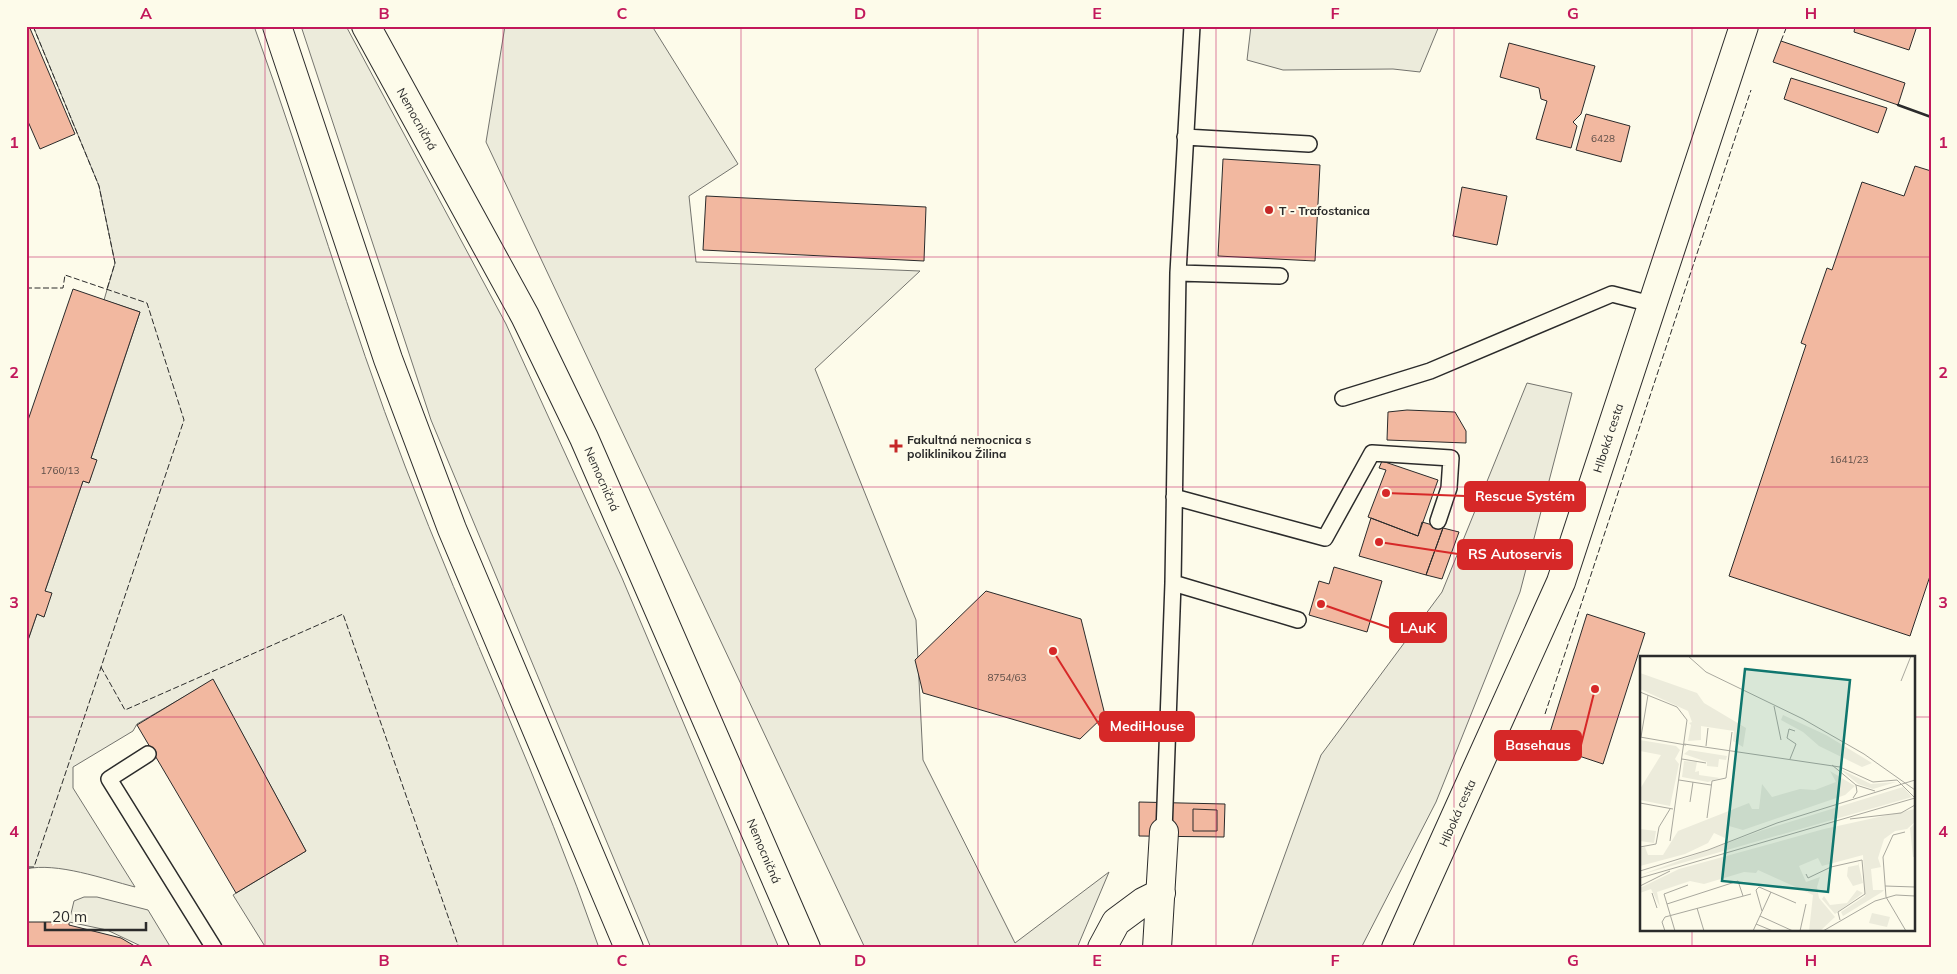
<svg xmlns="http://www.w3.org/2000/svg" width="1957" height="974" viewBox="0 0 1957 974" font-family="Mulish,sans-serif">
<rect width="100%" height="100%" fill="#fdfbea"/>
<!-- green -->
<path fill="#ecebdb" stroke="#74746e" d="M33,26H254C307,172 349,321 405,466C467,628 542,784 599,948H266L233,895L306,851L213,680L137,724L133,731L73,767V788L135,887C104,879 57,862 26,869V646L37,614L44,617L45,591L83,481L89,483L96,460L91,458L140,312L104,300L115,263L99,186Z
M301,26H346L506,324L622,578L779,948H651L431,420Z
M505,26H652L738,164L689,196L696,262L920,271L815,369L916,620L923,760L1015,943L1109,872L1077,948H865L486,142Z
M1251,26H1439L1420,72L1393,69L1283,70L1247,60Z
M1527,383L1572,393L1520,592L1436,802L1361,948H1251L1321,755L1442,592Z
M84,897H97L148,910L171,948H145L107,930L69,922L74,901Z"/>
<!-- building -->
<path fill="#f2b8a0" stroke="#2b2b2b" d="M26,26H29L75,134L40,149L26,117Z
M1855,26H1917L1909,50L1854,32Z
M1781,41L1905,83L1898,105L1773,62Z
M1509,43L1595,66L1581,114L1573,122L1577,126L1571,148L1536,139L1547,101L1541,99L1539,88L1500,77Z
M1791,78L1887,108L1878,133L1784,99Z
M1586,114L1630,126L1621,162L1576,150Z
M1223,159L1320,165L1315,261L1218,256Z
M1915,166L1931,171V573L1910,636L1729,576L1806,345L1801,343L1827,268L1832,270L1862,182L1904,196Z
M1462,187L1507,196L1497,245L1453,236Z
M706,196L926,207L924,261L703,250Z
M73,289L140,312L91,458L97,460L89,483L83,481L45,591L52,593L44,617L37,614L26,646V426Z
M1407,410L1455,412L1466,431V443L1387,440L1388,412Z
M1382,461L1438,480L1418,536L1368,517L1386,470L1379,468Z
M1371,518L1418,536L1422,522L1443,528L1426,575L1359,556Z
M1443,528L1459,532L1442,579L1426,575Z
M1334,567L1382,581L1367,632L1309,615L1319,581L1329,584Z
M986,591L1081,619L1105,715L1080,739L923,693L915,660Z
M1587,614L1645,633L1603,764L1546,745Z
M213,679L306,851L236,893L137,725Z
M1139,802L1225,804L1224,837L1139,836Z
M1193,809L1217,810V831H1193Z
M26,922H69V925L121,938L138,948H26Z"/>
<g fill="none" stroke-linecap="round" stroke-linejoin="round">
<defs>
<path id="service" d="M1185,137L1309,144
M1178,273L1280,276
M1343,398L1430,371L1612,294L1651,304
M1174,497L1325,538L1372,453L1451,458L1449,488L1438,521
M1173,583L1298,620
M148,754L109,779L214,948
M1164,832L1173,583L1178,273L1192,26"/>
<path id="minor" d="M1102,948L1116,922L1143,902L1161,893
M1157,948L1164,832
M1396,948L1561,582L1744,26"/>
<path id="primary" d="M277,26L388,359L452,529L629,948
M366,26L525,316L584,438L806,948"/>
</defs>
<!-- service casing -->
<use href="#service" stroke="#2b2b2b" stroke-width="18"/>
<!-- minor casing -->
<use href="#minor" stroke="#2b2b2b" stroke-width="30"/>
<!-- primary casing -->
<use href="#primary" stroke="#2b2b2b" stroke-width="30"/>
<!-- service -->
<use href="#service" stroke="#fdfbea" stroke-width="15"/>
<!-- minor -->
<use href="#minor" stroke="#fdfbea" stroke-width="28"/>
<!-- primary -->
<use href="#primary" stroke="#fdfbea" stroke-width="28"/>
<!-- fence -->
<path stroke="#2b2b2b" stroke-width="1" stroke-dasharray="6 2.5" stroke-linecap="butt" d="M33,26L99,186L115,263L107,289
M1781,41L1787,26
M26,288H63L65,275L147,303L184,420L34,867H26
M101,667L125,710L343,614L459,948
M1545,714L1751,90"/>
<!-- wall -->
<path stroke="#2b2b2b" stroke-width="2.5" d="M1898,105L1931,117"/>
</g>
<!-- grid -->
<path fill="none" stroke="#c2185b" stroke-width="1" stroke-opacity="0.55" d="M265,26V948M503,26V948M741,26V948M978,26V948M1216,26V948M1454,26V948M1692,26V658M26,257H1931M26,487H1931M26,717H1641M1913,717H1931M1692,930V948"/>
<!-- markers -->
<g fill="#c62828" stroke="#fdfbea" stroke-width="2">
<circle cx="1269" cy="210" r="5"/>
<path d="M893.5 438.5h5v5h5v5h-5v5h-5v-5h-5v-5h5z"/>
</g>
<g text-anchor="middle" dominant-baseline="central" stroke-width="4" stroke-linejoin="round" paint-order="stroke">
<!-- number labels -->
<g font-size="10" fill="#5d4e48">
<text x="1603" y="138">6428</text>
<text x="1849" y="459">1641/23</text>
<text x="60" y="470">1760/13</text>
<text x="1007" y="677">8754/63</text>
</g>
<!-- street labels -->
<g font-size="12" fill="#2b2b2b" stroke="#fdfbea">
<text transform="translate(417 119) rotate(61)">Nemocničná</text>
<text transform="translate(1608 438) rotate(-72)">Hlboká cesta</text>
<text transform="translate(602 479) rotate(66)">Nemocničná</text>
<text transform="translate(1457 813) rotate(-66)">Hlboká cesta</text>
<text transform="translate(764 851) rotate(67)">Nemocničná</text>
</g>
<!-- poi labels -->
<g font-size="12" font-weight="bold" fill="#2b2b2b" stroke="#fdfbea" text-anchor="start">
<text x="1279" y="210">T - Trafostanica</text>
<text x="907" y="439">Fakultná nemocnica s<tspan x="907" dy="14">poliklinikou Žilina</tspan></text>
</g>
</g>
<!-- overview -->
<g transform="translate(1640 656)">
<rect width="275" height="275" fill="#fdfbea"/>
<path d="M0,17L57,37L64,47L106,72L103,91L93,85L94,75L61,70V84L48,85L51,69L49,67L52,66L48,55L0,33ZM143,59L186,79L232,107L222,111L179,90L163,76L141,64ZM0,84L36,90L40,94L35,103L39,108L30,150L0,144V133L21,99L0,95ZM49,94L87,100L86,104L79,103L78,111L67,110V106L44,98ZM44,105L57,106L55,116L59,115V119L80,122L68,126L42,121ZM200,113L231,128L256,126L233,133L218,128ZM190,115L215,130L205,139L103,174L89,170L85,182L74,177L68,187L45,198L0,210V192L5,191L8,199H23L38,175L109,147L112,153H119L122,128L132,141L160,133L175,134L196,126ZM263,131L272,141L0,219L123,174ZM275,153V166L267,173L255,175L244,183L238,202L241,211L231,213L233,234H244L242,236L203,260L201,256L225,240L223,199L182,210L178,202L159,210L166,226L180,221L177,231L179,242L195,261L180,275H169L173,239L118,214L116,217L104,216L64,228L50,225L17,236L20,251L11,233L0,237V232L39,213L184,173ZM275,167V201H273L270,172ZM0,173L16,175L14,187L0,185ZM218,206L223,227L213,230L207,220L208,211L218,209ZM217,234L223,237L195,258L182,243L184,240L190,249L207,247ZM232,257L250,261L247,271L229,267Z" fill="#ecebdb"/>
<path fill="none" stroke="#a9a89e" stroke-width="1" d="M48,0L66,16L163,63L224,98L275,134M261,25L271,0M0,36L37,51L47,64L30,185M134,50L141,84M0,81L46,89M1,81L8,39M44,88L200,111L233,126M66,90L68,72M42,103L66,107M150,103L156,88L147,82L149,73L155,75M192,109L216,129M39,124L71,129M233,126L257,124L275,142M213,142L217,136L216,129L235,135M50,146L53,126M0,147L33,153M67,162L72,125L86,122L92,76M210,163L261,157L275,149M265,176L253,179L243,201L246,241L266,275M0,191L16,188L19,171L30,153M0,215L68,194L137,167L275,124M166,218L168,222L191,211L222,204L225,238L198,256L200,264M0,222L275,142M0,230L30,215M245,230L275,231M12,237L17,252M27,248L98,225L103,240M57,252L64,275M122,255L116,234L119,231L156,247M120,260L153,275M116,268L133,275M25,275L22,266L25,261L111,238M35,275L24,238L48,229M113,275L131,236M160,275L166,248M183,275L235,245L256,239L275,240"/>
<path fill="#0f766e" fill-opacity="0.15" stroke="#0f766e" stroke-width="2.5" d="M105,13L210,24L188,236L82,225Z"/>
<rect width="275" height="275" fill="none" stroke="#2b2b2b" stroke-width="2.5"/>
</g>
<!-- callouts -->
<path fill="none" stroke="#d62828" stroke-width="2" d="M1386 493L1465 496M1379 542L1458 554M1321 604L1390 628M1053 651L1100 726M1595 689L1581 745"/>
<g fill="#d62828" stroke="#fdfbea" stroke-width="2">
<circle cx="1386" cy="493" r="5"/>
<circle cx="1379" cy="542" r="5"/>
<circle cx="1321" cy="604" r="5"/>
<circle cx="1053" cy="651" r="5"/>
<circle cx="1595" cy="689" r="5"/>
</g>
<g fill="#d62828" stroke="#d62828" stroke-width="2">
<rect x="1465" y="482" width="120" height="29" rx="5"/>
<rect x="1458" y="540" width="114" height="29" rx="5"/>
<rect x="1390" y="613" width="56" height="29" rx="5"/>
<rect x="1100" y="712" width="94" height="29" rx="5"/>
<rect x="1495" y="731" width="86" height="29" rx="5"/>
</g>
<g font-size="14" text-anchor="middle" font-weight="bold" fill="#fff">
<text x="1525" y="501">Rescue Systém</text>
<text x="1515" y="559">RS Autoservis</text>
<text x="1418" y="633">LAuK</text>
<text x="1147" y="731">MediHouse</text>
<text x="1538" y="750">Basehaus</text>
</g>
<!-- border -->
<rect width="1957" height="974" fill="none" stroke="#fdfbea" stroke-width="55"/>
<!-- scale -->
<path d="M45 922v8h101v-8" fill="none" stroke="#2b2b2b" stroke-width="2.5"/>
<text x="52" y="922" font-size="15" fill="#2b2b2b" stroke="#fdfbea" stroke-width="4" paint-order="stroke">20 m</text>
<rect x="28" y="28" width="1902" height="918" fill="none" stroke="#c2185b" stroke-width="2"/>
<g font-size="16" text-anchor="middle" font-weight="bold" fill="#c2185b">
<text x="146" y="19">A</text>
<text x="384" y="19">B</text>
<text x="622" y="19">C</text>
<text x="860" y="19">D</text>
<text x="1097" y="19">E</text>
<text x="1335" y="19">F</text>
<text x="1573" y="19">G</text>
<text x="1811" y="19">H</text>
<text x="14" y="148">1</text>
<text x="1943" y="148">1</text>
<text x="14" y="378">2</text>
<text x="1943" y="378">2</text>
<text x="14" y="608">3</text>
<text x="1943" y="608">3</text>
<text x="14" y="837">4</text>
<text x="1943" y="837">4</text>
<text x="146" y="966">A</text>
<text x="384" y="966">B</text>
<text x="622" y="966">C</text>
<text x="860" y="966">D</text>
<text x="1097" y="966">E</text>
<text x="1335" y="966">F</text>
<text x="1573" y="966">G</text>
<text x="1811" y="966">H</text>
</g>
</svg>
